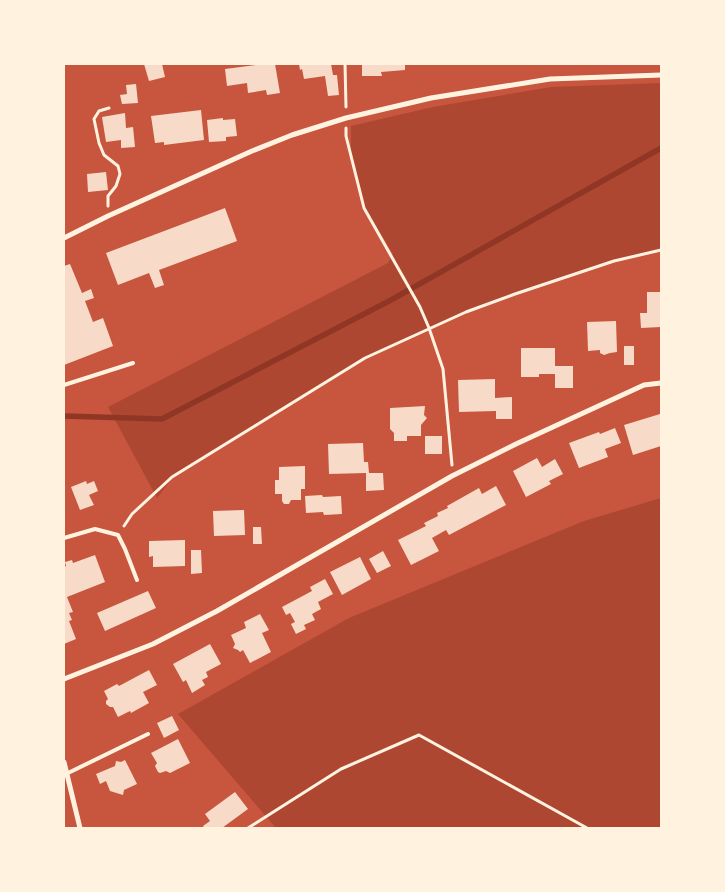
<svg xmlns="http://www.w3.org/2000/svg" width="725" height="892" viewBox="0 0 725 892" font-family="Roboto,sans-serif">
<rect width="100%" height="100%" fill="#c8553d"/>
<!-- green -->
<path fill="#ae4732" d="M661,83V250L614,261L466,312L365,358L173,477L157,498L108,407L388,263L393,254L366,209L351,150V126L433,107L551,87Z
M661,498V828H276L178,714L349,618L584,521Z"/>
<g fill="none" stroke-linecap="round" stroke-linejoin="round">
<!-- stream -->
<path stroke="#8f3625" stroke-width="5.5" d="M64,416L162,419L391,300L661,148"/>
</g>
<!-- building -->
<path fill="#f7dbc8" d="M144,64H162L165,77L149,81Z
M264,64H275L280,93L267,95L266,90L248,93L247,83L227,86L225,69Z
M299,64H331L333,75H337L339,95L328,96L325,76L304,79L302,69L300,70Z
M362,64H405V70L381,72L382,76H362Z
M136,84L138,103L122,104L120,95L127,94L126,85Z
M201,110L204,140L164,145V142L155,143L151,116Z
M125,113L126,128L133,127L135,147L121,148V140L106,142L102,117Z
M223,118V120L235,119L237,136L226,137V141L209,142L207,120Z
M106,172L108,190L88,192L87,174Z
M225,208L237,241L159,270L164,285L155,288L149,273L118,285L106,253Z
M70,264L82,293L91,289L94,298L85,301L93,322L103,318L113,346L64,365V266Z
M647,292H661V327L641,328L640,313H647Z
M616,321L617,352L610,353L604,355L600,353V350L588,351L587,322Z
M624,346H634V365H624Z
M521,348H555V366H573V388H555V374H539V377H521Z
M495,379V398L512,397V419H496V411L459,412L458,380Z
M425,406L424,415L427,418L421,425V436H407V441H394V433L390,429V408Z
M660,414L661,418V446L633,455L624,425Z
M615,428L621,443L605,449L608,457L579,468L569,443L599,432L600,434Z
M425,436H442V454H425Z
M363,443L364,462H368L369,473H383L384,490L366,491V473L329,474L328,444Z
M537,458L542,467L555,459L563,474L549,481L551,484L526,497L513,471Z
M305,466V489H301V500H291L289,504H284L282,501V494H275V480H279V467Z
M86,481L87,484L94,481L98,491L89,495L94,505L80,510L71,487Z
M496,486L506,505L449,535L446,530L432,538L439,551L411,565L398,540L426,526L424,523L438,516L437,513L448,508L447,506L479,488L482,494Z
M322,495L323,497L341,496L342,514L324,515L323,512L306,513L305,496Z
M244,510L245,535L214,536L213,511Z
M253,527H261L262,544H253Z
M185,540V566L153,567V556L149,557V541Z
M191,550H201L202,573L191,574Z
M383,551L391,566L377,573L369,559Z
M95,555L105,582L67,597L73,612L69,613L72,620L69,621L76,639L64,644V567L66,566L65,562L72,560L73,563Z
M360,557L371,579L342,595L330,572Z
M325,579L333,594L318,602L321,609L312,614L315,620L304,625L306,629L296,634L291,624L295,622L290,613L286,615L282,607L312,591L310,587Z
M148,591L156,608L105,631L97,613Z
M260,614L269,630L262,633L271,652L250,663L243,650L240,652L238,650L233,648L235,644L231,635L246,628L244,622Z
M210,644L221,664L206,672L208,677L202,680L205,685L192,693L186,680L183,682L173,664Z
M149,670L157,685L143,692L149,703L131,713L130,711L118,717L113,707H110L106,704V701L108,699L104,691L117,684L119,686Z
M172,716L179,730L164,738L157,723Z
M178,739L190,763L170,773L166,771L160,773L158,772L155,766L157,763L151,753Z
M125,760L137,784L124,790L123,795L110,791L106,781L100,784L96,774L115,766L116,761L121,762Z
M235,792L248,809L222,828H204L203,826L210,821L205,814Z"/>
<g fill="none" stroke-linecap="round" stroke-linejoin="round">
<!-- path -->
<path stroke="#fff3e0" stroke-width="3" d="M345,64L346,107
M346,128V136L364,208L420,307L429,328L443,369L452,465
M108,206V196L116,186L120,174L118,166L104,155L99,143L94,119L99,111L109,108
M124,526L132,514L172,477L365,358L466,312L515,294L614,261L661,250
M248,828L341,769L419,735L587,828"/>
<!-- service -->
<path stroke="#fff3e0" stroke-width="4" d="M64,385L133,363
M64,538L95,529L118,535L125,549L137,580
M66,774L148,734"/>
<!-- minor -->
<path stroke="#fff3e0" stroke-width="5" d="M64,238L108,216L252,151L292,135L346,118L431,98L550,79L661,75
M64,679L153,644L217,611L452,476L516,444L644,385L661,383
M64,762L80,828"/>
</g>
<!-- border -->
<rect width="725" height="892" fill="none" stroke="#fff3e0" stroke-width="130"/>
</svg>
